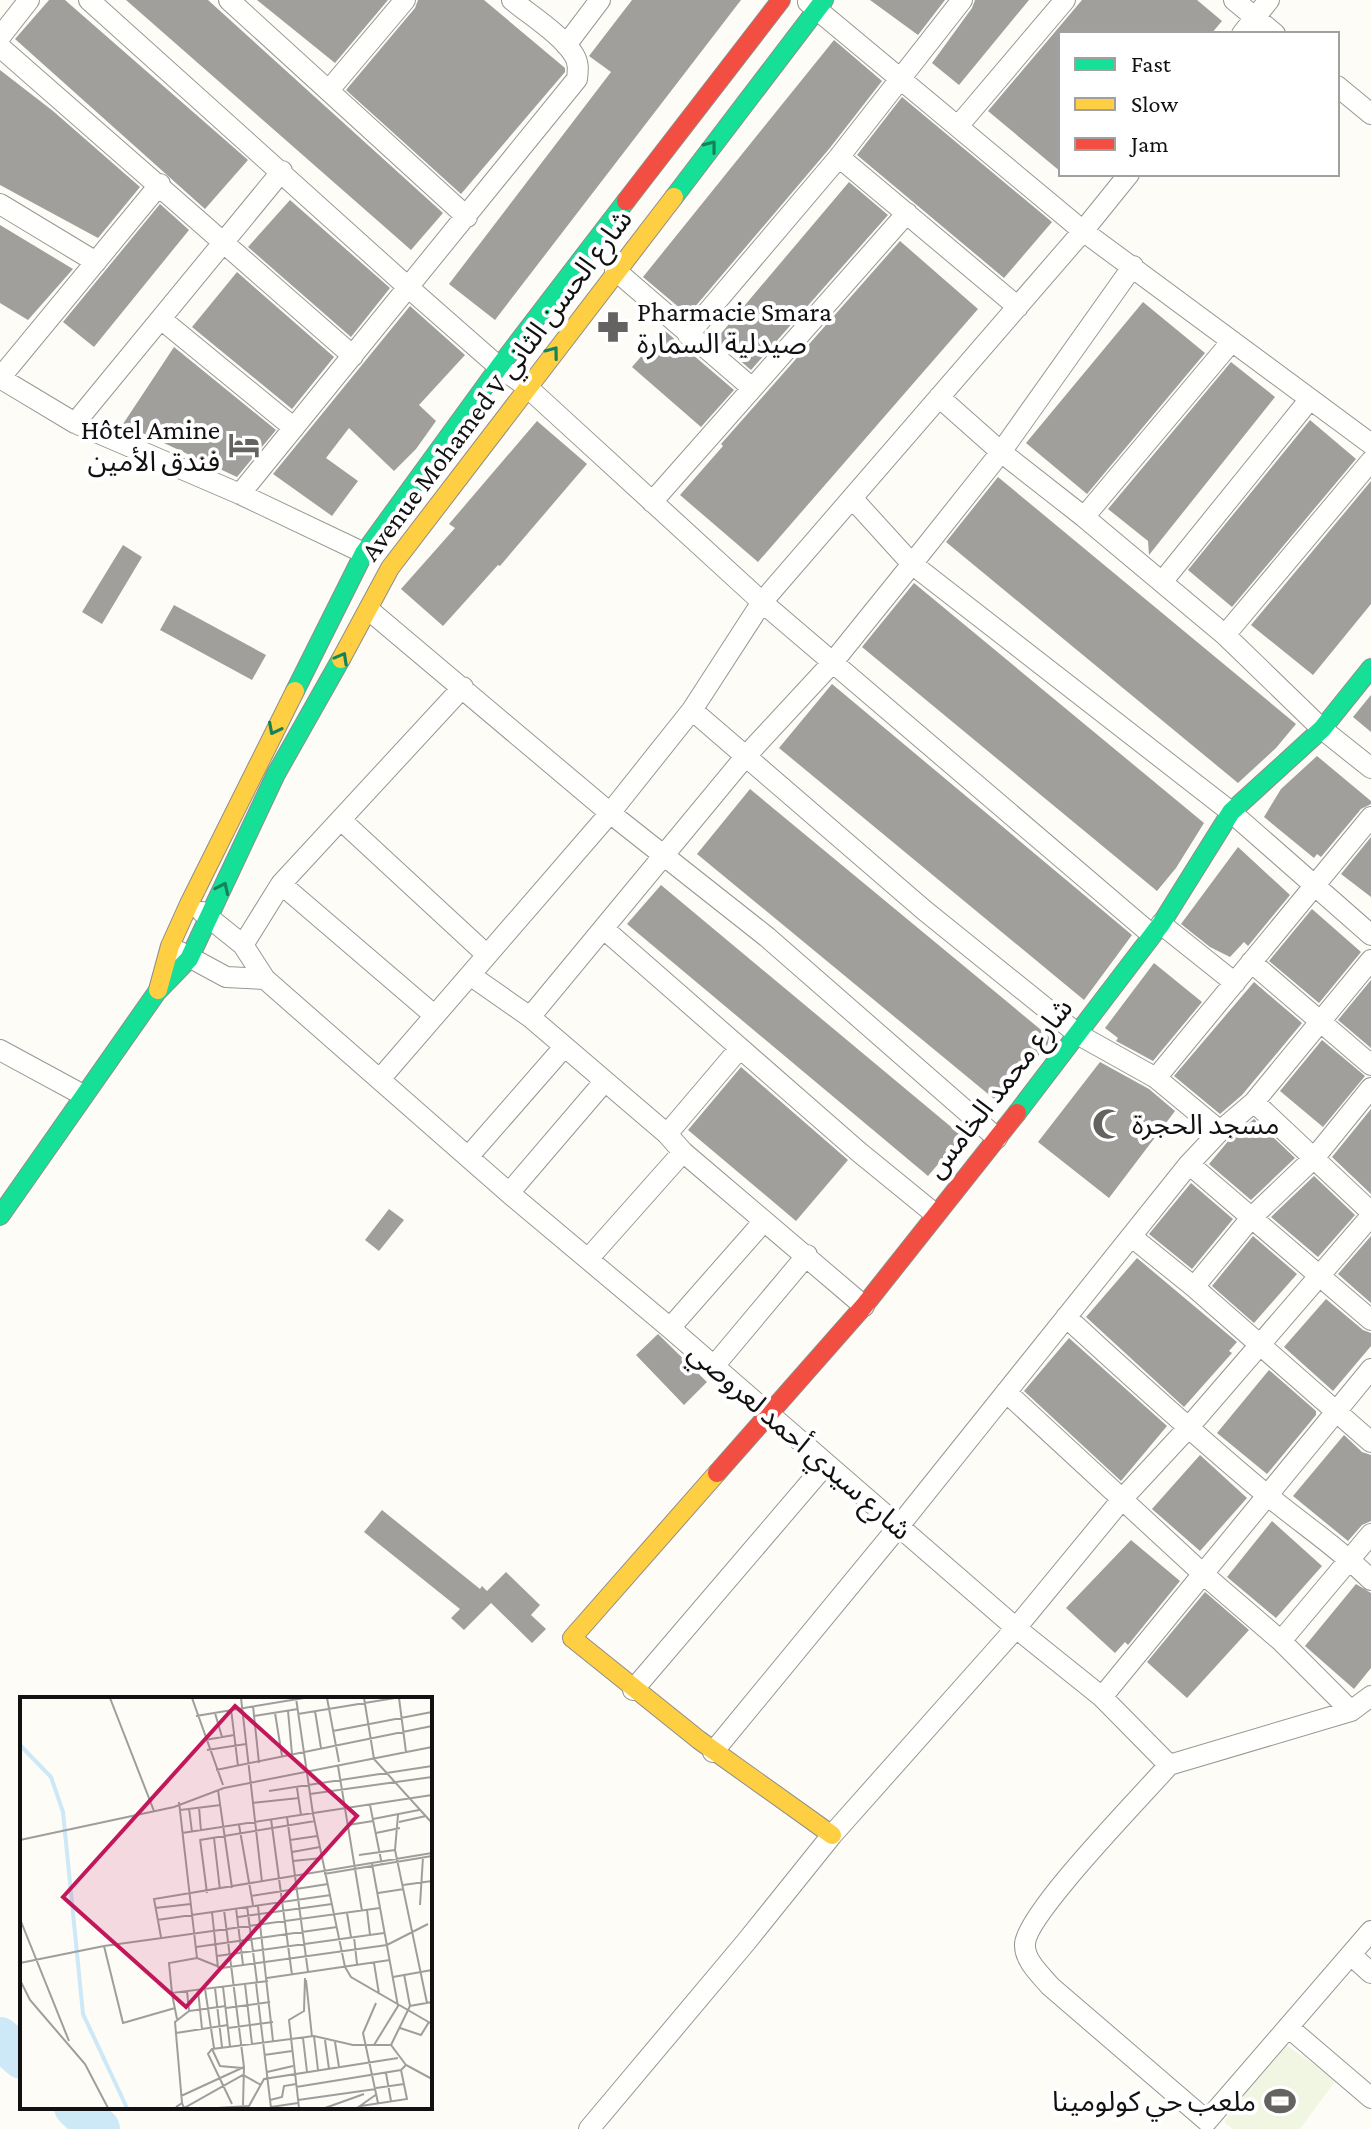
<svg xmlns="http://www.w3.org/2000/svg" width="1371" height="2129" viewBox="0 0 1371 2129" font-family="'Crimson Pro','Noto Sans Arabic',serif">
<rect width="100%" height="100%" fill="#fdfcf7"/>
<!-- pitch -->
<path fill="#f0f6e1" d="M1282,2042L1336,2080L1300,2129H1233L1224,2122Z"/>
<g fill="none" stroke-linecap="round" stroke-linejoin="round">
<!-- river -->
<path stroke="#cde8f7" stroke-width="42" d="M0,2038L22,2058
M75,2107L99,2129"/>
</g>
<!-- building -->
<path fill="#a19f9c" d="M49,0H65L248,160L205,209L15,39Z
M126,0H208L443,213L411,250Z
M257,0H388L335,63Z
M418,0H484L565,68V72L461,194L346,90L415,8Z
M632,0H741L495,320L449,284L611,72L589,56Z
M870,0H945L918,35Z
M975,0H1029L959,85L932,63L972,8Z
M1082,0H1197L1222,21L1211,34H1061V172L988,111Z
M834,40L882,81L829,149L688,315L643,277Z
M0,70L53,111L140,187L98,238L0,185Z
M902,97L1052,222L1004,278L857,155Z
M849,182L888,215L751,370L707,332L709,330L718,337Z
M290,200L390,288L351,337L248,247Z
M160,204L189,230L94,347L63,322Z
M0,225L73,269L28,320L0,303Z
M900,241L978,309L758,562L680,495L723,446L721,444Z
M237,272L334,357L292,409L192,327Z
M1143,302L1205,353L1087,494L1026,443Z
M410,306L465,355L419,405L436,421L416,449L394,471L349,428L326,458L358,481L332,516L273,474Z
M664,330L734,390L701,427L632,367Z
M174,347L276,430L237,477L123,424Z
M1231,362L1275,397L1149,555L1148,541L1108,509Z
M1310,420L1356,459L1232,607L1188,570Z
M537,421L587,464L500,566L498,565L443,626L401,589L455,528L449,524Z
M998,477L1296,724L1276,748L1238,783L946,542Z
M1371,481V604L1313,675L1251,625Z
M123,545L142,557L102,624L82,612Z
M914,583L1204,823L1176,868L1157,891L862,647Z
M174,605L266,655L252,680L160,630Z
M832,684L1132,935L1084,1000L779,748Z
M1371,695V732L1353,717Z
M1317,756L1371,801V804L1361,809L1321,857L1317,854L1314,858L1264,817L1281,789Z
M750,789L1052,1039L999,1103L697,854Z
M1371,837V897L1341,874Z
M1238,847L1290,895L1248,946L1244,942L1230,957L1210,947L1181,924Z
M661,885L962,1136L928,1176L627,924Z
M1312,909L1361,952L1319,1003L1269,961Z
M1154,963L1202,1002L1153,1061L1116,1041L1118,1038L1105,1028Z
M1371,980V1048L1338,1020Z
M1254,982L1302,1023L1242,1095L1220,1114L1174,1076Z
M1322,1040L1365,1076L1323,1127L1280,1091Z
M1100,1062L1149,1089L1175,1111L1109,1198L1038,1142Z
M741,1067L848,1160L796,1221L688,1130Z
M1371,1109V1194L1332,1157Z
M1254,1119L1295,1158L1251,1200L1209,1164L1229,1140Z
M1314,1176L1355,1215L1318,1257L1271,1217Z
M1191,1183L1233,1219L1192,1269L1149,1234Z
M389,1209L404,1220L379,1251L365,1240Z
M1253,1236L1297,1274L1254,1323L1212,1286Z
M1371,1236V1303L1338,1274Z
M1137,1258L1237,1342L1229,1351L1232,1353L1184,1407L1086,1317Z
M1326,1299L1363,1330L1371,1333V1346L1333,1391L1284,1347Z
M658,1334L707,1382L684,1405L636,1355Z
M1069,1338L1167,1426L1121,1481L1024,1391Z
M1269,1370L1316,1411V1415L1267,1474L1217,1433Z
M1344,1435L1362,1452L1371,1455V1521L1362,1525L1348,1541L1293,1496Z
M1200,1455L1247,1498L1200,1551L1152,1509Z
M382,1510L480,1589L482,1586L487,1591L506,1572L540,1605L531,1615L546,1629L532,1643L491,1603L464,1630L451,1618L460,1609L364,1532Z
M1272,1521L1322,1566L1276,1618L1227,1577Z
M1131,1540L1180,1581L1128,1645L1125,1642L1115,1653L1066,1608Z
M1356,1584L1371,1593V1668L1354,1689L1305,1646Z
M1205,1592L1249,1630L1187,1698L1147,1662Z"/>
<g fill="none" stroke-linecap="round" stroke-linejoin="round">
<defs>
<path id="street" d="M89,0L409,288L499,367L526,386L762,602L1151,934
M229,0L467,217
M1234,0L1275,34
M808,2L1083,231L1371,444
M1242,34L1269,0
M0,37L29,0
M566,45L600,0
M0,47L353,356
M1337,86L1371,114
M329,90L405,0
M959,125L1065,0
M839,157L1018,307
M0,204L96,262
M615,270L752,388
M161,319L294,428
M688,335L839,157L962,0
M0,378L75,423L240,494L364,553
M0,378L160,184
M939,397L1001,452L1084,517L1225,635L1322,729L1371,768
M75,423L282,171
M240,494L577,79C578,70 579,63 574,55C562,35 530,15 512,0
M852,498L912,564L1231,812L1371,935
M652,502L907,213
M1084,517L1232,341
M1162,582L1310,399
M369,610L610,813L767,937L997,1138
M1225,635L1371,461
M692,710L924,910L1079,1035L1156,1078L1220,1131
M341,820L487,955
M281,884L434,1015
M202,912L243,945L265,979L509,1193L670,1328L1016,1628L1102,1697L1169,1765
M1161,924L1235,983
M604,929L859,1152L935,1214
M243,945L281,884L463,687
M180,952L226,977L265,979
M1251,962L1371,1065
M470,975L530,1017L667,1134L683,1152L864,1306
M530,1017L745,757L833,662L912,564L1001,452L1133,266
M0,1050L83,1095
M1156,1078L1371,817
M380,1079L610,813L692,710L762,602L1083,231L1129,174
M1254,1102L1371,1212
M667,1134L740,1048
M468,1157L564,1047
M1189,1164L1371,1320
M509,1193L604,1082
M1132,1237L1194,1287L1371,1442
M588,1259L683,1152
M1194,1287L1251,1218L1315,1157L1371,1088
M1066,1317C1132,1377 1198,1438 1267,1495C1302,1524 1339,1548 1371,1580
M670,1328L764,1221
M714,1366L807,1255
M1006,1392L1202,1573L1281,1641L1351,1711
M1281,1641L1371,1534
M633,1690L826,1464
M1102,1697L1371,1369
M713,1752L899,1526L1189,1164L1220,1131L1254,1102L1371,960
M1169,1765C1143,1795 1026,1914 1025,1944C1024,1960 1040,1974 1050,1986L1207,2121L1371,1931
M1169,1765L1351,1711L1371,1696
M1351,1955L1371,1973
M1288,2027L1371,2098
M589,2129L746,1942L832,1835L1016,1628L1123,1498L1188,1428L1371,1216"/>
<path id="fast" d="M674,197L824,0
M295,691L364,553L499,367L626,201
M1017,1113L1161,924L1231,812L1322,729L1371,668
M0,1216L157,992L189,959L276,774L341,659"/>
<path id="slow" d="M341,659L390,568L674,197
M158,990L170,946L189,904L295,691
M717,1473L572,1638L699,1740L832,1835"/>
<path id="jam" d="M626,201L781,0
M717,1473L864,1306L1017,1113"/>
</defs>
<!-- street casing -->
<use href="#street" stroke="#979795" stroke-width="22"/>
<!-- fast casing -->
<use href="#fast" stroke="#8e8d8b" stroke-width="20"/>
<!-- slow casing -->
<use href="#slow" stroke="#8e8d8b" stroke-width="20"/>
<!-- jam casing -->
<use href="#jam" stroke="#8e8d8b" stroke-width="20"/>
<!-- street -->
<use href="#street" stroke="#fffffe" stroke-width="20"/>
<!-- fast -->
<use href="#fast" stroke="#16e098" stroke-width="18"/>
<!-- slow -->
<use href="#slow" stroke="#ffcf43" stroke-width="18"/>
<!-- jam -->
<use href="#jam" stroke="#f24e42" stroke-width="18"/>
</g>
<!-- one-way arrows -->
<defs><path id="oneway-chevron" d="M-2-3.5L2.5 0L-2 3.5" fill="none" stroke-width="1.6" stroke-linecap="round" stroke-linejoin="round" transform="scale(2)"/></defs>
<g stroke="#14835b">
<use href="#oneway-chevron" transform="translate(711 146) rotate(-52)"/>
<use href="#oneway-chevron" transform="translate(553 352) rotate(-53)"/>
<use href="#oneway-chevron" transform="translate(342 658) rotate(-61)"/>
<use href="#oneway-chevron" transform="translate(274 729) rotate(117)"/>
<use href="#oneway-chevron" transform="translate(223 888) rotate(-65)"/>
</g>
<!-- icons -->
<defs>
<symbol id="pharmacy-bare" viewBox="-9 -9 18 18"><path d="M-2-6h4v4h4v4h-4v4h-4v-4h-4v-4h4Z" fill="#646362" stroke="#fff" stroke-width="2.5" paint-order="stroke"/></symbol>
<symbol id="hotel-bare" viewBox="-9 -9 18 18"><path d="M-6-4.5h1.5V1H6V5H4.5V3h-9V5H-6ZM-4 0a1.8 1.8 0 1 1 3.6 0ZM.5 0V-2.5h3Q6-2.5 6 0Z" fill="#646362" stroke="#fff" stroke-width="2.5" paint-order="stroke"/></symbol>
<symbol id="mosque-bare" viewBox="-9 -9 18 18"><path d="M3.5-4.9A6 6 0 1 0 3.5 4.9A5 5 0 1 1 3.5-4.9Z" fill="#646362" stroke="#fff" stroke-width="2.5" paint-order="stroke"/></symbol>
<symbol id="stadium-bare" viewBox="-9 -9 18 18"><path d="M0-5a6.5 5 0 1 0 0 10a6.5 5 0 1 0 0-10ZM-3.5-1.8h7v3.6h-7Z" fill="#646362" stroke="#fff" stroke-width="2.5" paint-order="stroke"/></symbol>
</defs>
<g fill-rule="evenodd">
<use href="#pharmacy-bare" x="591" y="305" width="44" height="44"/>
<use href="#hotel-bare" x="222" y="423" width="44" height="44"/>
<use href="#mosque-bare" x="1086" y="1102" width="44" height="44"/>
<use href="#stadium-bare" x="1258" y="2079" width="44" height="44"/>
</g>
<g text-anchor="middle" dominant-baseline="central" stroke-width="8" stroke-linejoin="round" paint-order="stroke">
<!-- poi labels -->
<g font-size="28" fill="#111" stroke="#fff" text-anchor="start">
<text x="637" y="311">Pharmacie Smara<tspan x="637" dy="32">صيدلية السمارة</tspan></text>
<text x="220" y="429" text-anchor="end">Hôtel Amine<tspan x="220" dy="32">فندق الأمين</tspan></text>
<text x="1132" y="1124">مسجد الحجرة</text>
<text x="1256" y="2101" text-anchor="end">ملعب حي كولومينا</text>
</g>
<!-- street labels -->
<g font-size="28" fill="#111" stroke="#fff">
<text transform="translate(496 385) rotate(-53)">Avenue Mohamed V شارع الحسن الثاني</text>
<text transform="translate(999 1088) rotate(-52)">شارع محمد الخامس</text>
<text transform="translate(800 1441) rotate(41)">شارع سيدي أحمد لعروصي</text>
</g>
</g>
<!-- overview -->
<g transform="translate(20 1697)">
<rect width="412" height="412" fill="#fdfcf7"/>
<path fill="none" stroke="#cde8f7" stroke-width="4" d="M0,48L31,80L43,115L63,317L107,411"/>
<path fill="none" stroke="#9f9e9b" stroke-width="2" d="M90,1L134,114M172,1L203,88M221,1L242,185M276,1L293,117L325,270L331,280L412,327M307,1L319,65M344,1L354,62L412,126M379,1L386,55M233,9L239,66M211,12L218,69M268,14L272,57M295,14L301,51M195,16L202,40M255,16L262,59M278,17L375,1M176,19L284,1M234,19L278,12M313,34L412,15M185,43L214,38M187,53L226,47M318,69L342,214M196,73L412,29M277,91L281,118M198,93L212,191M249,94L412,69M290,97L412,80M159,105L177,261M232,106L279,101M350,108L362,168M179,110L181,134M169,111L172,135M160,113L201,108M378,118L375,153L407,306M267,120L288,275M251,122L272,278M353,122L399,113M379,125L406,119M219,128L233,208M328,128L353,124M162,136L412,98M356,136L380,131M194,141L200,193M180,142L187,196M0,143L154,110L204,91L412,50M180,143L295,124M270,143L297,139M272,155L300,150M339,158L375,153M273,164L302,161M352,167L378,309L354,348M304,177L412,159M383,188L412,184M358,196L384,192M231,199L308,187M400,208L403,160M227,209L237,285M238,209L253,344M135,211L171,207M216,211L223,268M204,213L224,370L223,408M347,213L350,238M192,215L198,271M412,215V251M327,216L331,240M218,220L312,207M0,222L49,344M137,223L311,198M141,240L134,202L412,156M334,240L337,267M84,249L103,326L155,311M176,250L317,230M197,259L364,236M177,261L202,271L367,248L408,227M177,261L149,266L152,296L248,284M0,266L84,249L360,211M354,266L359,297M384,277L390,309M373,280L412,273M247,281L370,263M0,283L10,303L65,367L88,411M286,283L292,340M236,286L251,411M225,287L232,347M203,290L210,349M195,291L202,350M185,292L194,351M178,293L182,332M152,297L157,322M356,306L343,336L358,406M206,311L250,305M169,314L206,309M208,331L253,325M380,331L401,338L409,325M156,336L208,328M294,339L298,373M283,341L287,375M305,343L309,372M315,345L319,370M371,348L390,309L412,305M192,352L200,369L222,371M244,358L272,354M247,375L273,369M366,376L371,404M276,390L381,373L386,368M356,391L384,387M161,399L224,370M250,403L262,400L264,389L276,387M278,403L356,392M162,406L164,411L223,378L241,388M212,407L188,357L192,352L294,339L333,348H371L386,368L412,382M341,409L387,402L381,373M156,410L162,406L155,325L169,314L167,294M251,410L278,406M197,411L229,409L244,382L378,361M279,411L269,323L284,314L285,281M305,411L344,397M337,411L357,397"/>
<path fill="#c2185b" fill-opacity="0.15" stroke="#c2185b" stroke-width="4" d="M215,9L337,119L166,310L43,200Z"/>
<rect width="412" height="412" fill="none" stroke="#111" stroke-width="4"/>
</g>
<!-- legend -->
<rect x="1059" y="32" width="280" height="144" fill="#ffffff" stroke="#a0a0a0" stroke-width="2"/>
<rect x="1075" y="58" width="40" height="12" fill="#16e098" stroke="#a0a0a0" stroke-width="2"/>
<text x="1131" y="72" font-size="24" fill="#111111">Fast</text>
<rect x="1075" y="98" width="40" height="12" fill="#ffcf43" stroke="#a0a0a0" stroke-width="2"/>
<text x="1131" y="112" font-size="24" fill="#111111">Slow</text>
<rect x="1075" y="138" width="40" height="12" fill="#f24e42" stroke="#a0a0a0" stroke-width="2"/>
<text x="1131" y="152" font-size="24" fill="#111111">Jam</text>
</svg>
